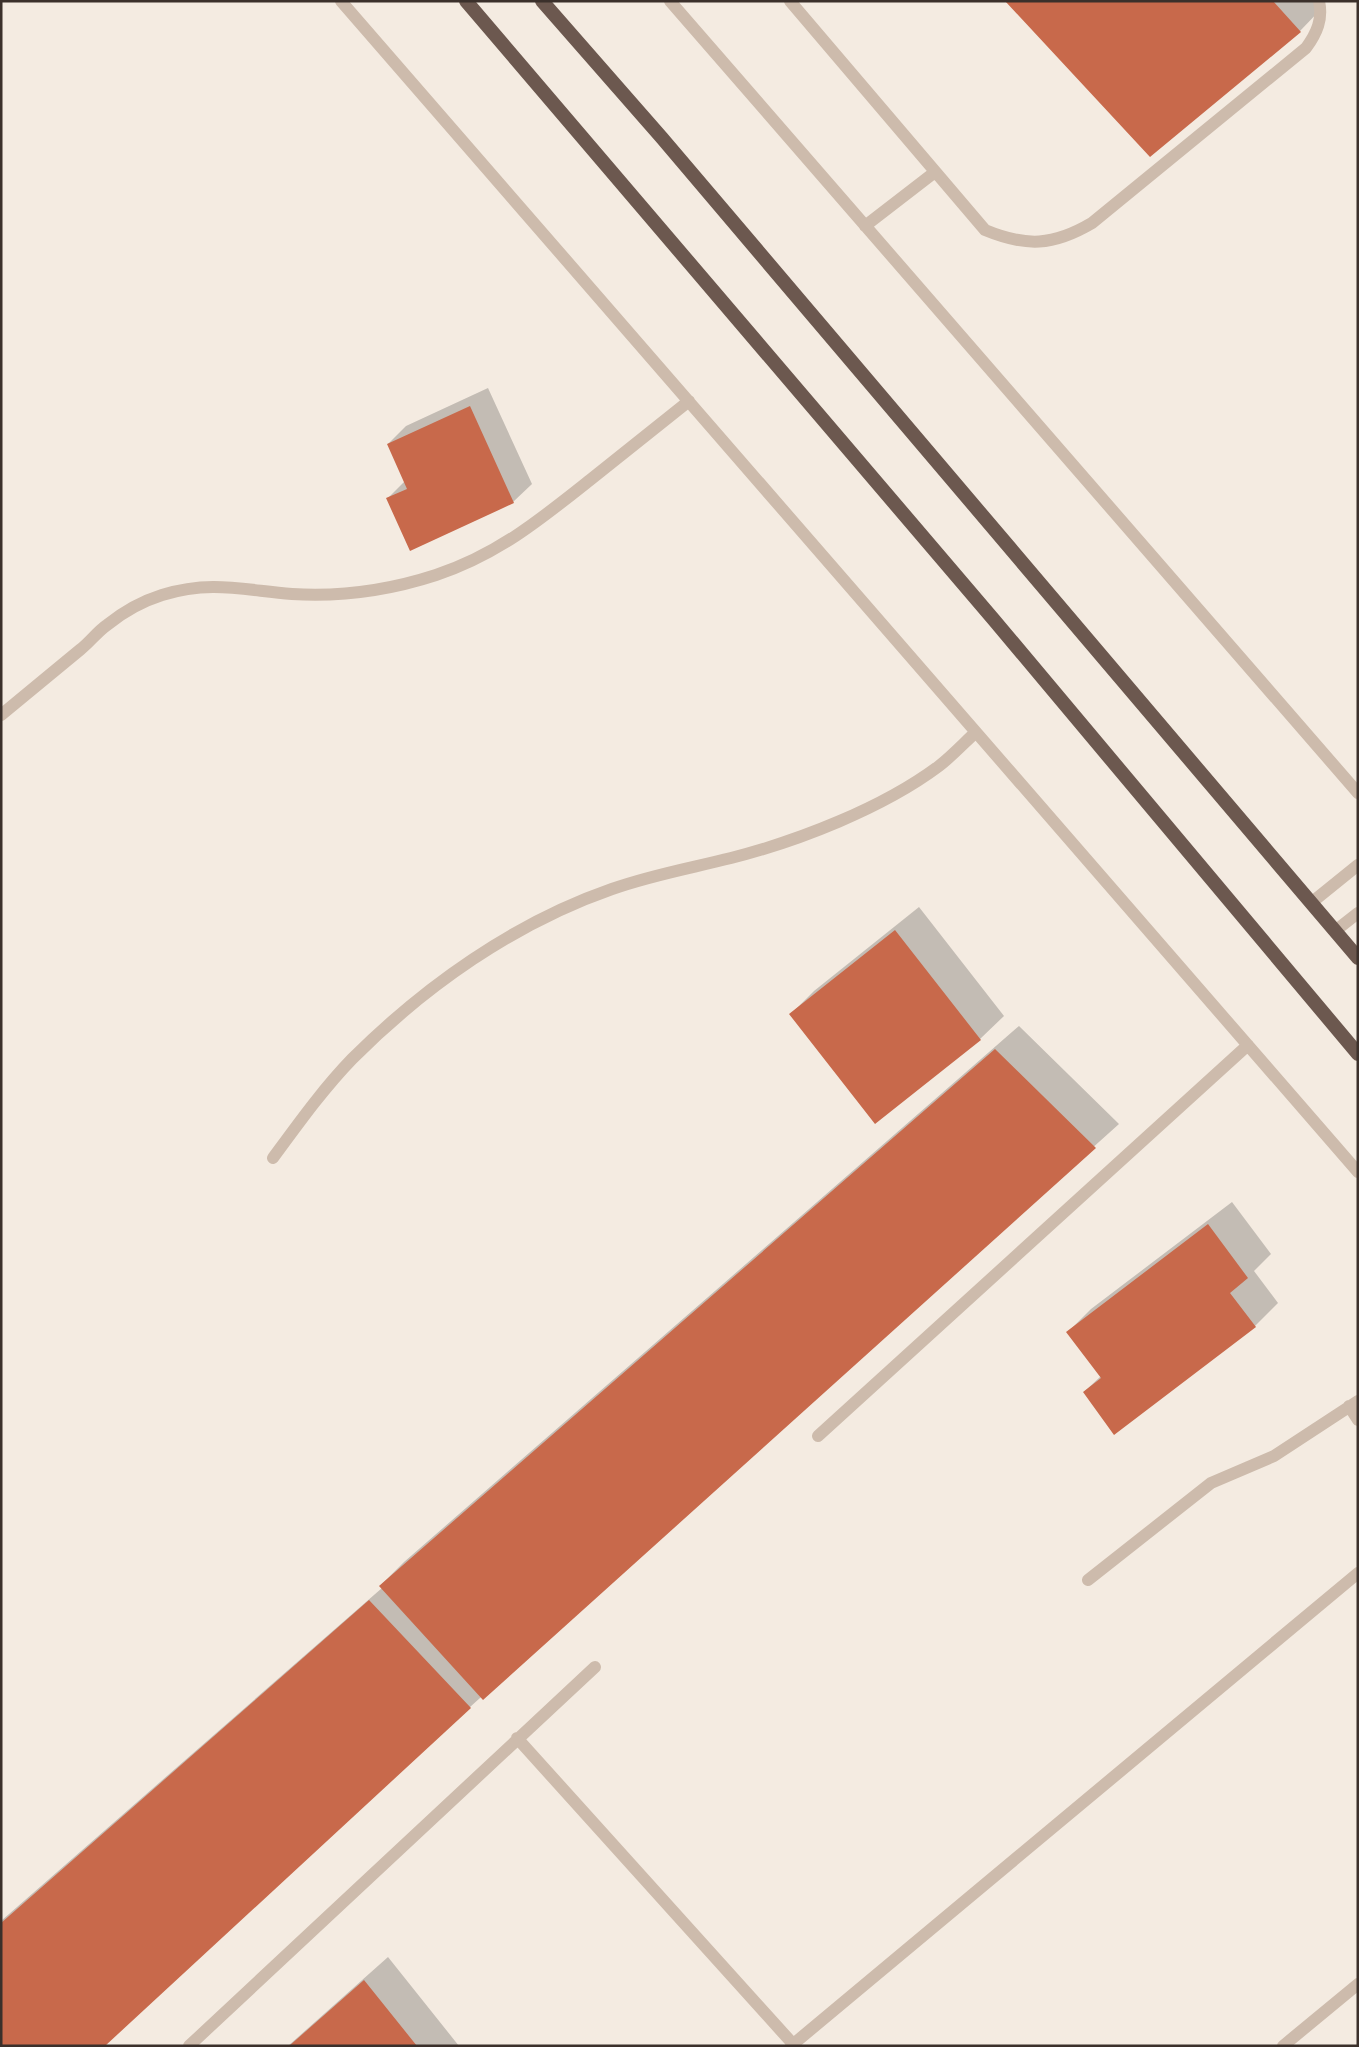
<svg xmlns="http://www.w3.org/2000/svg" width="1359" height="2047" viewBox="0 0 1359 2047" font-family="'Asap Condensed',sans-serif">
<rect width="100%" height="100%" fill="#f4ebe1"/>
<!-- shadow -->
<path fill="#0003" d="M1006,1H1318L1323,7L1300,31L1151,155Z
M488,388L532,484L513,502L387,499L405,481L388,444L406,426Z
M919,907L1004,1016L980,1039L875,1122L791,1014L814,991Z
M1019,1026L1119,1124L470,1707L1,2046V1921L382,1588L380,1586L404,1562Z
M1232,1202L1271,1254L1254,1271L1278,1303L1255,1326L1084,1392L1101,1376L1068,1332L1091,1309Z
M388,1957L459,2046H288Z"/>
<!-- building -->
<path fill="#c8694b" d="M1005,1H1273L1301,32L1150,157Z
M470,406L514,503L410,551L386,498L407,489L387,444Z
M895,930L981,1040L875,1124L789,1014Z
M995,1049L1096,1148L483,1700L379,1586Z
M1208,1224L1248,1278L1230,1293L1256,1327L1114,1435L1083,1392L1101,1378L1066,1332Z
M369,1600L471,1708L105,2046H1V1923Z
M364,1980L417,2046H289Z"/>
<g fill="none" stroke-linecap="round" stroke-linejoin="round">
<!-- service -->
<path stroke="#cdbbac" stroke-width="12" d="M341,1L1358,1172
M670,1L1358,793
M790,1L985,230C1026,247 1053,246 1092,223L1306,48C1317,33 1323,19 1319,1
M865,226L935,172
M1,715C28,693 54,671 81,649C90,642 97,632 107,625C123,612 143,601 162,595C211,580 243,590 292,594C340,597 390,590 436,575C497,555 541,519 590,480C623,454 656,427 689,401
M273,1158C298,1124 323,1089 352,1059C425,986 514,923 612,889C651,875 691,868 731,858C798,841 883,808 939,766C952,756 964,743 976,732
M1349,1406L1358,1420
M818,1436L1248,1045
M1088,1580L1211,1483L1274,1456L1358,1401
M517,1738L793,2044
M189,2046L595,1667
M791,2046L1358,1573"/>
<!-- tertiary -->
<path stroke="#cdbbac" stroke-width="12" d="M1311,903L1358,865
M1335,931L1358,913
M1283,2046L1358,1984"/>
<!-- trunk -->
<path stroke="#6c584f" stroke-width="14" d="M466,1L994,620L1358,1054
M542,1L662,138L1358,958"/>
</g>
<!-- border -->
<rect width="1359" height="2047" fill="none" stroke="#3b302b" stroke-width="5"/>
</svg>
